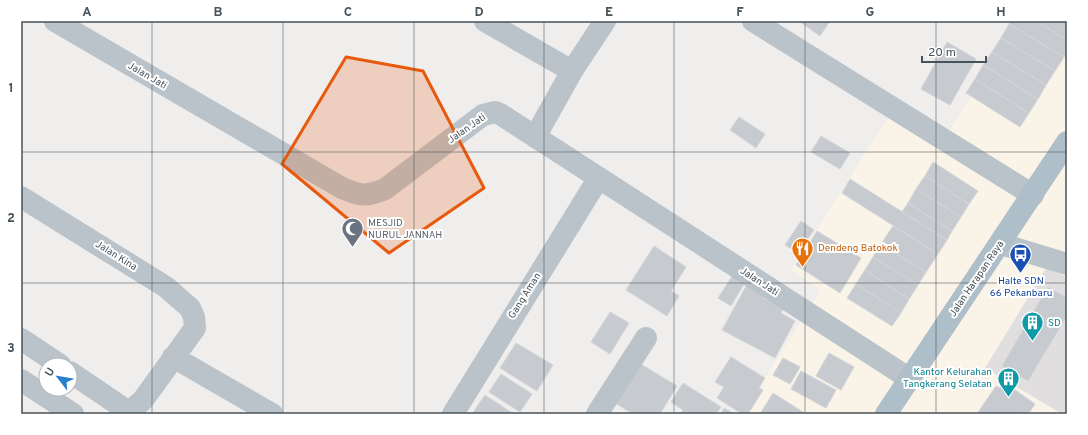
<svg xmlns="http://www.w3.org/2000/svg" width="1088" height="435" viewBox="0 0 1088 435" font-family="Overpass,sans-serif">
<rect width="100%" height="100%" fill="#f0eded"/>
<!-- commercial -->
<path fill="#faf3e7" d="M1019,21H1067V414H742L821,290L791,270L897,104L946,136Z"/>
<!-- education -->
<path fill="#e1dedf" d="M1046,268L1067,277V414H1062L985,368Z"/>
<!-- building -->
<path fill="#c7cbd0" stroke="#d2d4d8" d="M799,21H830L820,36Z
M1011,21H1036L1067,40V52L1064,57L1009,24Z
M1036,21H1067V40Z
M1009,24L1064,57L1055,71L1001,38Z
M1001,38L1055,71L1046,85L992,52Z
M947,42L976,59L950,105L921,89Z
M992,52L1046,85L1038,99L983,65Z
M983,65L1038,99L1029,113L975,79Z
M975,79L1029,113L1020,127L966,93Z
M739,117L765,134L756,148L730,130Z
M821,136L850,153L840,169L811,152Z
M933,162L978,191L969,204L925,176Z
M925,176L969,204L961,217L916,189Z
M850,179L947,240L938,254L842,193Z
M916,189L961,217L952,231L908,203Z
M908,203L952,231L947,240L902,212Z
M801,221L814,230L798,253L785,245Z
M893,226L938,254L926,272L881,244Z
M817,231L861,258L840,293L796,265Z
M881,244L926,272L918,285L873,257Z
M654,246L686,267L671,291L679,296L667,316L626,290Z
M873,257L918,285L909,299L865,270Z
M865,270L909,299L901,313L856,284Z
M733,275L745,282L731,306L718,298Z
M749,281L767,290L763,298L783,309L781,313L795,321L775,358L722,330Z
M856,284L901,313L892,326L847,298Z
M1048,287L1067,298V320L1065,319L1028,381L1002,366Z
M610,312L629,323L610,354L591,342Z
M516,343L553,365L537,391L500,368Z
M829,353L854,367L841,390L816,376Z
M731,357L765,378L759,388L763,390L748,414H742L717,398L724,387L715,382Z
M783,358L800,367L790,384L773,375Z
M639,363L677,386L660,414H633L615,403Z
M801,371L836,390L826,408L791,389Z
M501,374L532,394L520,412L489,392Z
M1004,382L1035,404L1029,413L977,414L996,386L1000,388Z
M683,383L721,407L716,414H680L683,410L671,402Z
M773,393L806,414H760Z
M485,395L514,414H472Z
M724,408L735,414H721Z"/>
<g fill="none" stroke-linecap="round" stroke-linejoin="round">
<!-- minor -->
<path stroke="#bac3c9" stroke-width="22" d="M55,21L342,188C361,196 366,197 385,189L483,115L495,112L500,114L910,379
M485,21L572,71
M753,21L1033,195
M535,137L572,71L605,21
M21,197L166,287L190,308L194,317L195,328L143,400L127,414
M1001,244L1067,264
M21,339L60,365
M173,357L272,414
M70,372L129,412
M21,380L73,414
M453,414L598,179
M597,414L646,338"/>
<!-- major -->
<path stroke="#afbfca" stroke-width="22" d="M886,414L1067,142"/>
</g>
<!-- marked area -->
<path fill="#e8590c" fill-opacity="0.2" stroke="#e8590c" stroke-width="3" stroke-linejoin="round" d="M346,57L423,71L484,188L389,253L282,164Z"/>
<!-- grid -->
<path fill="none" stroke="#475259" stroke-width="1" stroke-opacity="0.55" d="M152,21V414M283,21V414M414,21V414M544,21V414M674,21V414M805,21V414M936,21V414M21,152H1067M21,283H1067"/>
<!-- icons -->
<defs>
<symbol id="mosque-pin" viewBox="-11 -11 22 30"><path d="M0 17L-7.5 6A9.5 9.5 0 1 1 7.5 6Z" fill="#6b7280" stroke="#fff"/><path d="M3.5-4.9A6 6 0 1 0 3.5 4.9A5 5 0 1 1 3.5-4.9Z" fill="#fff"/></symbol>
<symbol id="restaurant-pin" viewBox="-11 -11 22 30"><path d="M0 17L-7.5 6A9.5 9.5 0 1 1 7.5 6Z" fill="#e8710a" stroke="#fff"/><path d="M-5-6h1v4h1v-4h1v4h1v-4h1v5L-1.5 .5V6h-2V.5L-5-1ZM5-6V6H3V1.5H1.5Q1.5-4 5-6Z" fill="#fff"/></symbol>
<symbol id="bus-pin" viewBox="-11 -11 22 30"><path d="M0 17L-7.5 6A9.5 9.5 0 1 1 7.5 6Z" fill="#1a4fb4" stroke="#fff"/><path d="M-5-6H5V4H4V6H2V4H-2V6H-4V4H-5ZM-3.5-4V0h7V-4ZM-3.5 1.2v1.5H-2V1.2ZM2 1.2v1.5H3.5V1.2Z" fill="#fff"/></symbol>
<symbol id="building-pin" viewBox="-11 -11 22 30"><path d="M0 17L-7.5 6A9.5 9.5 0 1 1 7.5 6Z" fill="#0f9aa8" stroke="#fff"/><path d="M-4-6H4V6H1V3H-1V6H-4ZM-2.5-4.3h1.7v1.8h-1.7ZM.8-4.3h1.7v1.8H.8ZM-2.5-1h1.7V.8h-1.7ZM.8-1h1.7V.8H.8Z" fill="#fff"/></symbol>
</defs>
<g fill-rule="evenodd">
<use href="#mosque-pin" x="340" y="216" width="25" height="34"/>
<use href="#restaurant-pin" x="790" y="236" width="25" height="34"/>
<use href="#bus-pin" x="1008" y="242" width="25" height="34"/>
<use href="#building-pin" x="1020" y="310" width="25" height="34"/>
<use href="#building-pin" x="996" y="366" width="25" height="34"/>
</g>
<g text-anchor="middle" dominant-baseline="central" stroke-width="4" stroke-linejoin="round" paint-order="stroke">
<!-- street labels -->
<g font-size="10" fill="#475259" stroke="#fff">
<text transform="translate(147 76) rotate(30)">Jalan Jati</text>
<text transform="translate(467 129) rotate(-35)">Jalan Jati</text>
<text transform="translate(116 256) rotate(32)">Jalan Kina</text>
<text transform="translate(977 279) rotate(-56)">Jalan Harapan Raya</text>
<text transform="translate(759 282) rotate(33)">Jalan Jati</text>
<text transform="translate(525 296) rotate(-58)">Gang Aman</text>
</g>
<!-- worship labels -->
<g font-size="10" fill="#5b616d" stroke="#fff" text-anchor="start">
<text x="368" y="223">MESJID<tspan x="368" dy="12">NURUL JANNAH</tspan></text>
</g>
<!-- food labels -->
<g font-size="10" fill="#c56008" stroke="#fff" text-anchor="start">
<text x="818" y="248">Dendeng Batokok</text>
</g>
<!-- transit labels -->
<g font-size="10" fill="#164399" stroke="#fff">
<text x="1021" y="281">Halte SDN<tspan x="1021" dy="12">66 Pekanbaru</tspan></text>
</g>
<!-- culture labels -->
<g font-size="10" fill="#0d838f" stroke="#fff" text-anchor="start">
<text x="1048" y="323">SD</text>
<text x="992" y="372" text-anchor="end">Kantor Kelurahan<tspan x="992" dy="12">Tangkerang Selatan</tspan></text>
</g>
</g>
<!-- border -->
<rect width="1088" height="435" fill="none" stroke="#ffffff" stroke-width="44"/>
<!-- north arrow -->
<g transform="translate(58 377) rotate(301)"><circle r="19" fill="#ffffff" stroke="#b5babd"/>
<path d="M0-3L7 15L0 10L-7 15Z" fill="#287fcf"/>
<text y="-6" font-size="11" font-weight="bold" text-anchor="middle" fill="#475259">U</text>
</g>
<!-- scale -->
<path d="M922 56v6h64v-6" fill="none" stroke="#475259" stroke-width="2"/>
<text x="928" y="56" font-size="12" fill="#475259" stroke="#ffffff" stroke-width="3" paint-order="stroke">20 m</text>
<rect x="22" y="22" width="1044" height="391" fill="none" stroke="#475259" stroke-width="1.5"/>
<g font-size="13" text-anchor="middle" font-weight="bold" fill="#475259">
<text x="87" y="16">A</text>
<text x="218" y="16">B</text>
<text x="348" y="16">C</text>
<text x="479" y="16">D</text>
<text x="609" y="16">E</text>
<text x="740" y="16">F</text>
<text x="870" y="16">G</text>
<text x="1001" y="16">H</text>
<text x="11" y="92">1</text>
<text x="11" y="222">2</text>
<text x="11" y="352">3</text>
</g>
</svg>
